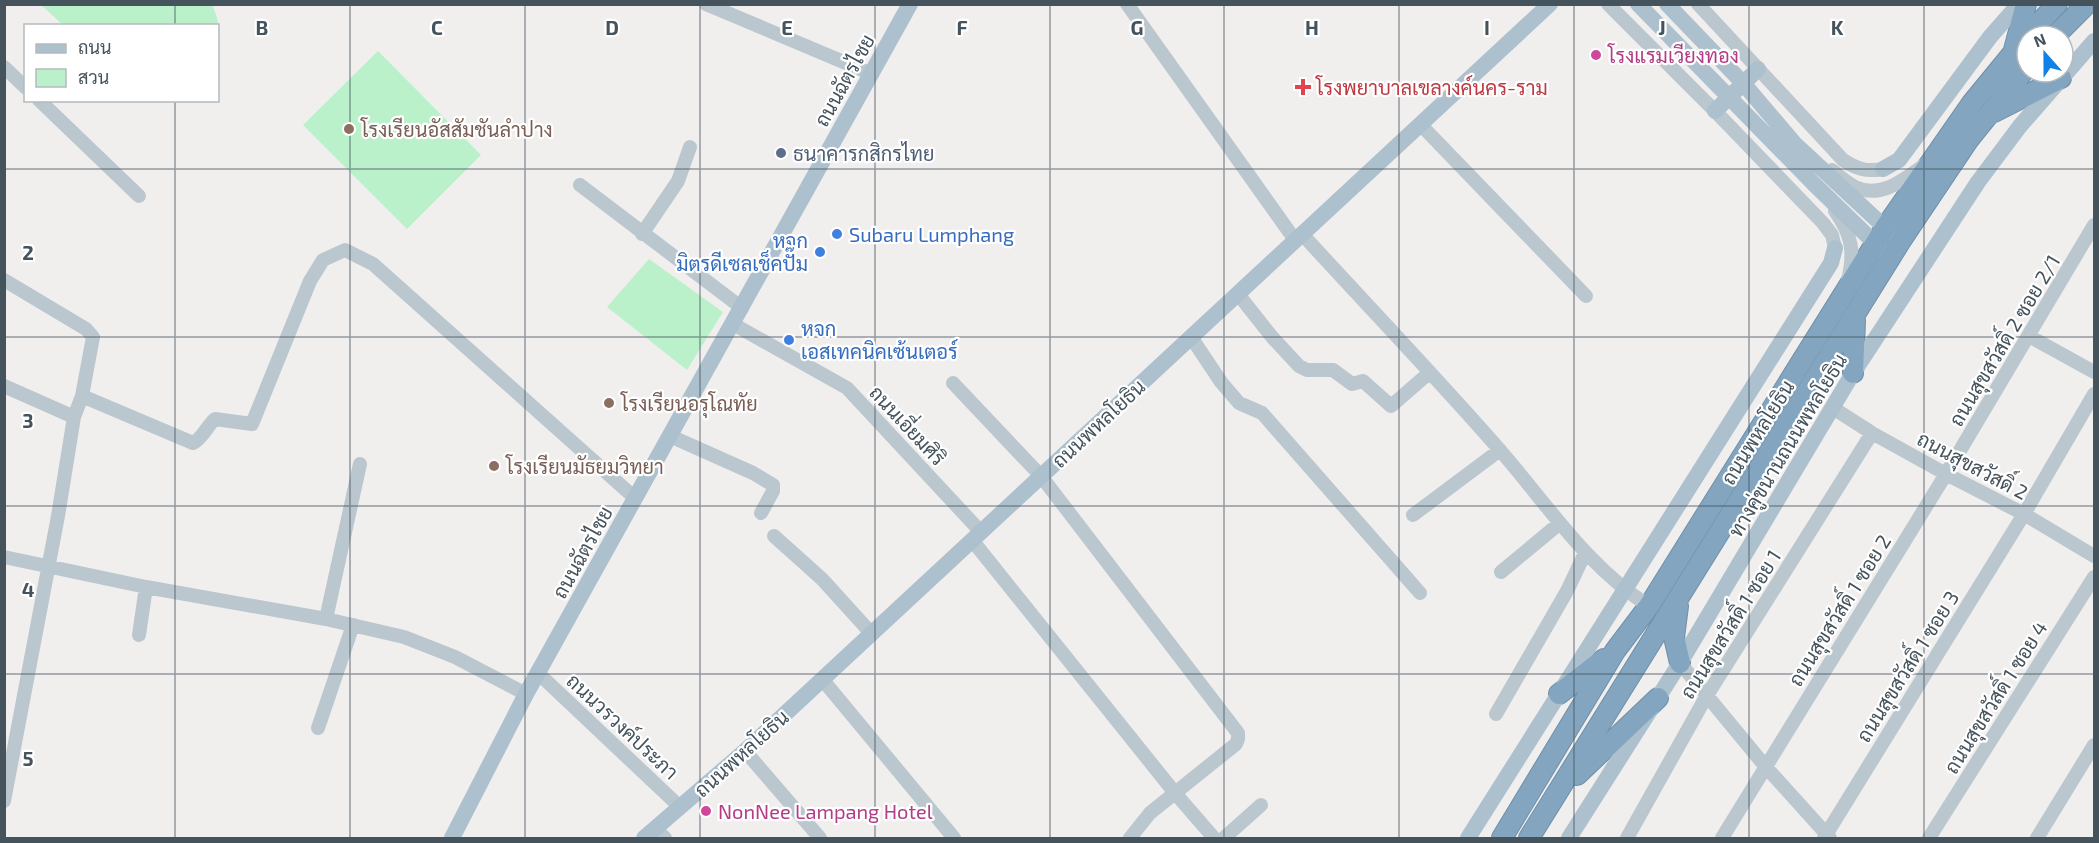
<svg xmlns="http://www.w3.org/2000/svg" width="2099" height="843" viewBox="0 0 2099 843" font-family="'Exo 2',Sarabun,sans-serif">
<rect width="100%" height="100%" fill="#f1eeee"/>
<!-- green -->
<path fill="#baf1ca" d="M41,5H212C219,19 221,32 218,48V26L63,25Z
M378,51L481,155L407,229L303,125Z
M649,259L723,312L687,370L607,307Z"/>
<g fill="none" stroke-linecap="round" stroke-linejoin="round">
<defs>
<path id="highway" d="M2027,36L2057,4
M2055,36L2087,4
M2014,50L2026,4
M1994,112L2061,78
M1853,373L1855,320
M1678,606L1674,637L1680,663
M1559,694L1604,659
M1577,775L1658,698
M1502,838L1615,651L1649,606L1885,228L1972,103L2027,36
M1529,838L1900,242L1969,139L2027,67"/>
</defs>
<!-- highway casing -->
<use href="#highway" stroke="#6e90ab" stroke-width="22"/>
<!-- minor -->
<path stroke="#bbc7ce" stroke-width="14" d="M706,4L872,74
M1127,4L1295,240
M1608,4L1715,111L1823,223L1832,235L1835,248
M1698,4L1843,160C1857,169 1866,172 1883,169
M4,67L26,88
M39,100L139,196
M1420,124L1586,296
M1832,170C1839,176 1847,183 1855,187C1881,199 1903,180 1923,166
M580,185L742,308
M1835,211C1852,235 1855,252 1848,280
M642,234L678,181L690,147
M1302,234C1368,306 1435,376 1499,449C1547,504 1587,567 1649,606
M4,280L86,329L93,337L82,396L74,417L58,516L4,801
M1238,294L1272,337L1299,366L1307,370H1333L1352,384L1363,381L1391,406L1429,373
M733,324L847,388L981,532
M2029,336L2094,372
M1191,337L1221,382L1239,403L1262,413L1420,593
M953,383L1041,476L1238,733V739L1236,744L1150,813L1130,838
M4,386L74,417
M82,396L193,443C202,439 207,426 215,419L252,424L310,281L323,260L345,250L373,264L635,498
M1833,408L1872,433L1946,474L2024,514L2094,556
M670,436L753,473L773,485V491L761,513
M1413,515L1500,450
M774,536L822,579L871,633
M972,540L1175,793L1214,838
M4,557L146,587L326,619L404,637L455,657L526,694
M1501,572L1560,523
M326,619L360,464
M139,635L146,587
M1680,663L1765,766L1830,838
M538,673L680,807
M822,679L954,838
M1496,714L1567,591L1585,553
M318,728L353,625
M745,751L820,838
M655,829L665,838
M1224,838L1261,805
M1627,838L1706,697L1872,433
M1722,838L1946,474L2094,225
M1824,838L2024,514L2094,394
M1929,838L2094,577
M2037,838L2094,745"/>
<!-- major -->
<path stroke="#acc0ce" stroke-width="16" d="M1638,4L1814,184L1883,251
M1667,4L1743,83L1794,143L1893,235
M1715,111L1758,69
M1883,169L1899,160L1990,37L2019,4
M452,838L526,694L910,4
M644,838L745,751L1550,4
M1468,838L1831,263L1835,248
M1569,838L1680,663L1853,373L1978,182L2020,126L2094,41"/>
<!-- highway -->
<use href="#highway" stroke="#83a5bf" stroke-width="20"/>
</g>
<!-- grid -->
<path fill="none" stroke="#45535c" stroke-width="1.5" stroke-opacity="0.55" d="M175,4V26M350,4V838M525,4V838M700,4V838M875,4V838M1050,4V838M1224,4V838M1399,4V838M1574,4V838M1749,4V838M1924,4V838M175,100V838M4,169H2094M4,337H2094M4,506H2094M4,674H2094"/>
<!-- markers -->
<g fill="#d1479c" stroke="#fff" stroke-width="2">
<circle cx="1596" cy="55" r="6"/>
<circle cx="706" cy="811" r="6"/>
</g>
<path fill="#e0444e" stroke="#fff" stroke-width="2" d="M1300 78h6v6h6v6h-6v6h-6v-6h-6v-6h6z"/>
<g fill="#8d6e63" stroke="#fff" stroke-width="2">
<circle cx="349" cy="129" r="6"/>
<circle cx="609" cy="403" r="6"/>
<circle cx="494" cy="466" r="6"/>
</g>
<circle fill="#5c6f8a" stroke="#fff" stroke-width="2" cx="781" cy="153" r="6"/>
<g fill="#3f7fe0" stroke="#fff" stroke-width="2">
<circle cx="837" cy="234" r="6"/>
<circle cx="820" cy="252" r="6"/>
<circle cx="789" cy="340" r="6"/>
</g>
<g text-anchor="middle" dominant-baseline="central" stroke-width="4.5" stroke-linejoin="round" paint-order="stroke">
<!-- hotel labels -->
<g font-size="20" fill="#b23c85" stroke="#fff" text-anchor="start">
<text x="1608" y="55">โรงแรมเวียงทอง</text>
<text x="718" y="811">NonNee Lampang Hotel</text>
</g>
<!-- street labels -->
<g font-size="20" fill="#45535c" stroke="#fff">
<text transform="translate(844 80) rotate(-61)">ถนนฉัตรไชย</text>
<text transform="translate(2004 340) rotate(-59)">ถนนสุขสวัสดิ์ 2 ซอย 2/1</text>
<text transform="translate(1098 423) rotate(-43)">ถนนพหลโยธิน</text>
<text transform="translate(908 425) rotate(47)">ถนนเอี่ยมศิริ</text>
<text transform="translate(1757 432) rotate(-58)">ถนนพหลโยธิน</text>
<text transform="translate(1787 445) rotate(-59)">ทางคู่ขนานถนนพหลโยธิน</text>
<text transform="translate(1973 465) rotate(28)">ถนนสุขสวัสดิ์ 2</text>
<text transform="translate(582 552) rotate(-61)">ถนนฉัตรไชย</text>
<text transform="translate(1839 610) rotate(-58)">ถนนสุขสวัสดิ์ 1 ซอย 2</text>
<text transform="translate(1730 624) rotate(-58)">ถนนสุขสวัสดิ์ 1 ซอย 1</text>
<text transform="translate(1907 666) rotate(-58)">ถนนสุขสวัสดิ์ 1 ซอย 3</text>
<text transform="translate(1995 697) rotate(-58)">ถนนสุขสวัสดิ์ 1 ซอย 4</text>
<text transform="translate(623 726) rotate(43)">ถนนวรวงค์ประภา</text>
<text transform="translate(741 753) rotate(-42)">ถนนพหลโยธิน</text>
</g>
<!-- health labels -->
<g font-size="20" fill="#be3a42" stroke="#fff" text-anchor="start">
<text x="1316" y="87">โรงพยาบาลเขลางค์นคร-ราม</text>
</g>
<!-- education labels -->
<g font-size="20" fill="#785e54" stroke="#fff" text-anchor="start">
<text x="361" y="129">โรงเรียนอัสสัมชันลำปาง</text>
<text x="621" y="403">โรงเรียนอรุโณทัย</text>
<text x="506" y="466">โรงเรียนมัธยมวิทยา</text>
</g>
<!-- service labels -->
<g font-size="20" fill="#4e5e75" stroke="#fff" text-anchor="start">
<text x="793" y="153">ธนาคารกสิกรไทย</text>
</g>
<!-- shop labels -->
<g font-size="20" fill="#366cbe" stroke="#fff" text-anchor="start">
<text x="849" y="234">Subaru Lumphang</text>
<text x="808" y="240" text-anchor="end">หจก<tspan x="808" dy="23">มิตรดีเซลเช็คปั๊ม</tspan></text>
<text x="801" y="328">หจก<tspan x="801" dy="23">เอสเทคนิคเซ้นเตอร์</tspan></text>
</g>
</g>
<g font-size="20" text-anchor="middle" font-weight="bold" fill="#45535c" stroke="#fff" stroke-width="4.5" stroke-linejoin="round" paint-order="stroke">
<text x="262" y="35">B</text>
<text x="437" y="35">C</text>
<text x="612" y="35">D</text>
<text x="787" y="35">E</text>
<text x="962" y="35">F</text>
<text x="1137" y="35">G</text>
<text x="1312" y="35">H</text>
<text x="1487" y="35">I</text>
<text x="1662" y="35">J</text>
<text x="1837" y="35">K</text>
<text x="28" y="260">2</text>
<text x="28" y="428">3</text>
<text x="28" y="597">4</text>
<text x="28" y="766">5</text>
</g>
<!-- border -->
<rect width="2099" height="843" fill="none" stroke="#45535c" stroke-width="12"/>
<!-- legend -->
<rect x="24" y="24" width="195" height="78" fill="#ffffff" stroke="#b5babe" stroke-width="1.5"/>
<rect x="36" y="44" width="30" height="9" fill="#acc0ce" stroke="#b5babe" stroke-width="1.5"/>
<text x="78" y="54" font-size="18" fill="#45535c">ถนน</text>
<rect x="36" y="69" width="30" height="18" fill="#baf1ca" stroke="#b5babe" stroke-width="1.5"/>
<text x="78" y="84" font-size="18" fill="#45535c">สวน</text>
<!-- north arrow -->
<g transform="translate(2045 54) rotate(339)"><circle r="28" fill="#ffffff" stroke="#b5babe" stroke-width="1.5"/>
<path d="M0-4.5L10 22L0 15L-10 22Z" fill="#1180e7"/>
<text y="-9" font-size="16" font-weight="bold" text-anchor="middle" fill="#45535c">N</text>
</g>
</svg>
